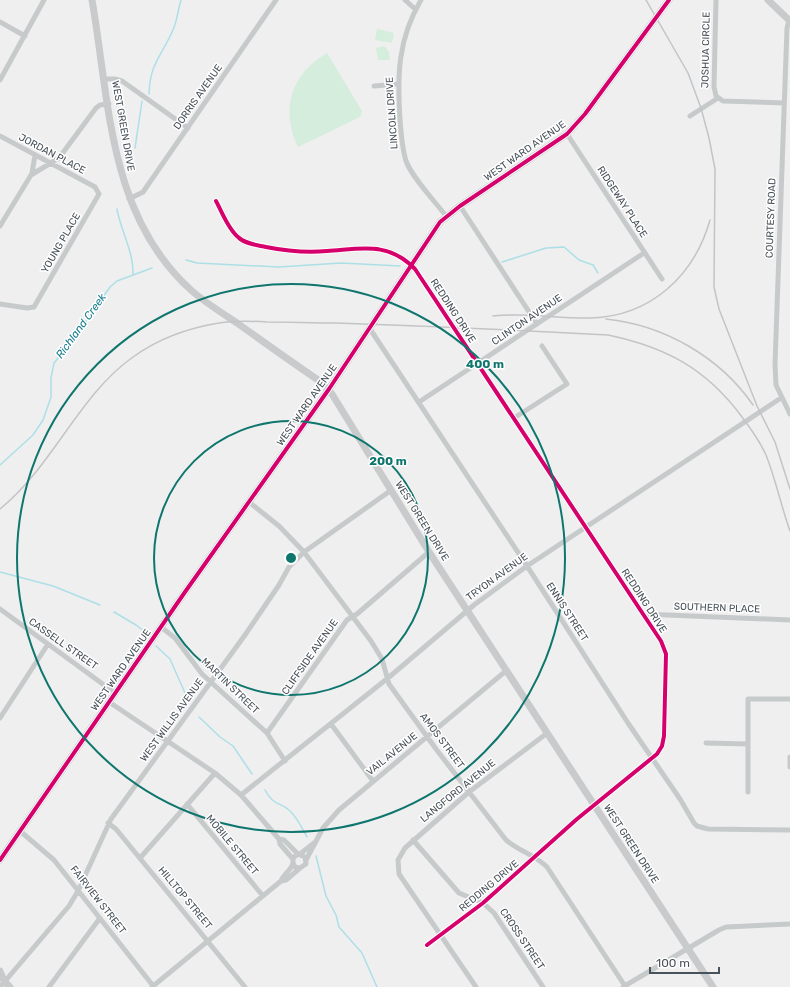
<svg xmlns="http://www.w3.org/2000/svg" width="790" height="987" viewBox="0 0 790 987" font-family="Rubik,sans-serif">
<rect width="100%" height="100%" fill="#efefef"/>
<!-- green -->
<path fill="#d5eddc" d="M377,29L394,33L392,43L375,40Z
M384,46L389,52L390,60H378L376,48Z
M327,53L362,111L360,117L298,147C280,109 291,74 327,53Z"/>
<g fill="none" stroke-linecap="round" stroke-linejoin="round">
<!-- stream -->
<path stroke="#addfe7" stroke-width="1.5" d="M149,94C150,63 161,57 173,30C177,21 178,10 181,0
M135,148L142,101
M117,209C121,232 134,252 133,275
M186,260L197,263L279,267L341,263L400,266
M502,262L546,248L564,247L579,260L593,265L598,273
M0,465L33,435L43,420L51,397V378L54,363L71,342L110,287L117,281L152,268
M0,572L53,586L100,605
M114,612L136,625L149,635
M156,646L170,659L189,702
M199,717L220,737L233,746L252,774
M265,790C273,805 279,802 289,810C297,817 302,828 307,837
M316,856L326,896L336,915L339,927L362,953L377,987"/>
<!-- street -->
<path stroke="#c7cacb" stroke-width="5" d="M405,0L415,9
M421,0C398,39 397,75 400,119C401,133 402,148 406,161C413,179 434,200 446,216
M716,0L714,87L716,96L723,101L784,103
M789,20L787,28L775,364L776,385L790,414
M0,22L25,36
M105,79H116L122,81L188,128
M0,80L44,0
M374,86L398,84
M690,116L718,98
M567,134L662,279
M0,136L95,187L99,194L34,307L27,308L0,304
M32,173L35,155
M129,199L143,192L276,0
M216,201C222,212 228,229 238,237C245,244 257,245 266,247C286,251 306,253 327,251C361,249 388,241 415,269L643,614L661,641L666,654L664,736L662,746L657,754L577,819L483,903L427,945
M460,206L537,324
M0,226L31,175L59,158L96,108L100,105L109,104
M370,329L527,566L628,723L680,799L694,823L697,826L708,829L790,830
M419,402L644,253
M514,418L567,384L542,346
M249,502L279,526L304,552L371,641L382,659L389,684L436,749L506,840C519,851 535,855 547,867L625,986
M0,609L115,693
M643,614L790,620
M161,627L175,638L202,674L267,733L285,761
M109,702L215,773L241,795L279,839L280,844L293,859
M0,718L48,644
M331,724L373,781
M267,733L347,620L357,614L429,552
M706,743L748,744
M790,757V767
M748,792V699H790
M241,795L388,678L474,605L527,566L781,398
M187,804L263,896
M108,823L116,829L245,987
M20,831L54,860L154,987
M279,839L284,840L298,854L305,857L306,864L300,868L295,867L293,863V858L298,854
M413,840L459,893L483,903L494,913L543,987
M300,854L314,843
M140,858L215,773
M306,860L323,828L339,810L507,670
M281,881C284,873 291,871 293,863
M0,987L69,906L78,891L111,819L245,635L279,585L289,567L304,552L390,491
M49,987L100,918
M152,987L281,881L286,880L300,868
M476,987L399,874L398,860L405,848L469,792L546,734
M623,987L719,930L726,927L790,924"/>
<!-- secondary -->
<path stroke="#c8cacc" stroke-width="7" d="M92,0C110,103 108,216 192,291C206,303 222,313 237,323C265,343 293,363 321,382L332,394L429,552L713,987
M768,0L790,21
M0,860L185,592L329,389L440,222L460,206L567,134L585,114L669,0
M0,971L4,981L10,987"/>
<!-- rail -->
<path stroke="#c3c4c6" stroke-width="1.5" d="M646,0L688,73L701,108L709,138L715,169L714,287L719,309L757,406L775,442L790,489
M493,316C526,312 558,319 591,318C651,316 694,276 710,220
M606,319C664,325 720,357 753,405
M0,509C53,466 79,395 133,357C158,339 188,328 219,323C235,320 251,321 267,322C290,322 313,323 336,323C427,326 517,330 608,335C665,347 706,368 742,417C751,429 760,441 766,455C776,480 781,506 790,531"/>
<defs>
<path id="cycleway" d="M216,201C222,212 228,229 238,237C245,244 257,245 266,247C286,251 306,253 327,251C361,249 388,241 415,269L643,614L661,641L666,654L664,736L662,746L657,754L577,819L483,903L427,945
M0,860L185,592L329,389L440,222L460,206L567,134L585,114L669,0"/>
</defs>
<!-- cycleway casing -->
<use href="#cycleway" stroke="#fff" stroke-width="6"/>
<!-- cycleway -->
<use href="#cycleway" stroke="#d6006c" stroke-width="4"/>
</g>
<!-- distance rings -->
<g fill="none" stroke="#0f766e" stroke-width="2">
<circle cx="291" cy="558" r="137"/>
<circle cx="291" cy="558" r="274"/>
</g>
<g text-anchor="middle" dominant-baseline="central" stroke-width="3" stroke-linejoin="round" paint-order="stroke">
<!-- street labels -->
<g font-size="10" fill="#48525a" stroke="#fff">
<text transform="translate(706 50) rotate(-89)">JOSHUA CIRCLE</text>
<text transform="translate(198 97) rotate(-55)">DORRIS AVENUE</text>
<text transform="translate(392 113) rotate(-94)">LINCOLN DRIVE</text>
<text transform="translate(123 126) rotate(80)">WEST GREEN DRIVE</text>
<text transform="translate(525 151) rotate(-35)">WEST WARD AVENUE</text>
<text transform="translate(52 154) rotate(28)">JORDAN PLACE</text>
<text transform="translate(622 202) rotate(57)">RIDGEWAY PLACE</text>
<text transform="translate(771 218) rotate(-88)">COURTESY ROAD</text>
<text transform="translate(61 243) rotate(-60)">YOUNG PLACE</text>
<text transform="translate(453 311) rotate(57)">REDDING DRIVE</text>
<text transform="translate(527 320) rotate(-34)">CLINTON AVENUE</text>
<text transform="translate(307 405) rotate(-55)">WEST WARD AVENUE</text>
<text transform="translate(422 521) rotate(58)">WEST GREEN DRIVE</text>
<text transform="translate(497 577) rotate(-36)">TRYON AVENUE</text>
<text transform="translate(644 601) rotate(57)">REDDING DRIVE</text>
<text transform="translate(717 608) rotate(2)">SOUTHERN PLACE</text>
<text transform="translate(567 612) rotate(57)">ENNIS STREET</text>
<text transform="translate(63 644) rotate(35)">CASSELL STREET</text>
<text transform="translate(310 657) rotate(-55)">CLIFFSIDE AVENUE</text>
<text transform="translate(121 670) rotate(-55)">WEST WARD AVENUE</text>
<text transform="translate(230 686) rotate(44)">MARTIN STREET</text>
<text transform="translate(172 720) rotate(-54)">WEST WILLIS AVENUE</text>
<text transform="translate(442 741) rotate(53)">AMOS STREET</text>
<text transform="translate(392 754) rotate(-39)">VAIL AVENUE</text>
<text transform="translate(458 791) rotate(-39)">LANGFORD AVENUE</text>
<text transform="translate(631 844) rotate(57)">WEST GREEN DRIVE</text>
<text transform="translate(232 845) rotate(50)">MOBILE STREET</text>
<text transform="translate(489 886) rotate(-40)">REDDING DRIVE</text>
<text transform="translate(185 898) rotate(50)">HILLTOP STREET</text>
<text transform="translate(98 900) rotate(52)">FAIRVIEW STREET</text>
<text transform="translate(522 939) rotate(56)">CROSS STREET</text>
</g>
<!-- water labels -->
<g font-size="11" font-style="italic" fill="#177e8e" stroke="#fff">
<text transform="translate(81 326) rotate(-54)">Richland Creek</text>
</g>
</g>
<circle cx="291" cy="558" r="6" fill="#0f766e" stroke="#fff" stroke-width="2"/>
<g font-size="12" text-anchor="middle" font-weight="bold" fill="#0f766e" stroke="#fff" stroke-width="3" stroke-linejoin="round" paint-order="stroke">
<text x="485" y="368">400 m</text>
<text x="388" y="465">200 m</text>
</g>
<!-- scale -->
<path d="M650 967v6h69v-6" fill="none" stroke="#48525a" stroke-width="2"/>
<text x="656" y="967" font-size="12" fill="#48525a" stroke="#ffffff" stroke-width="3" paint-order="stroke">100 m</text>
</svg>
